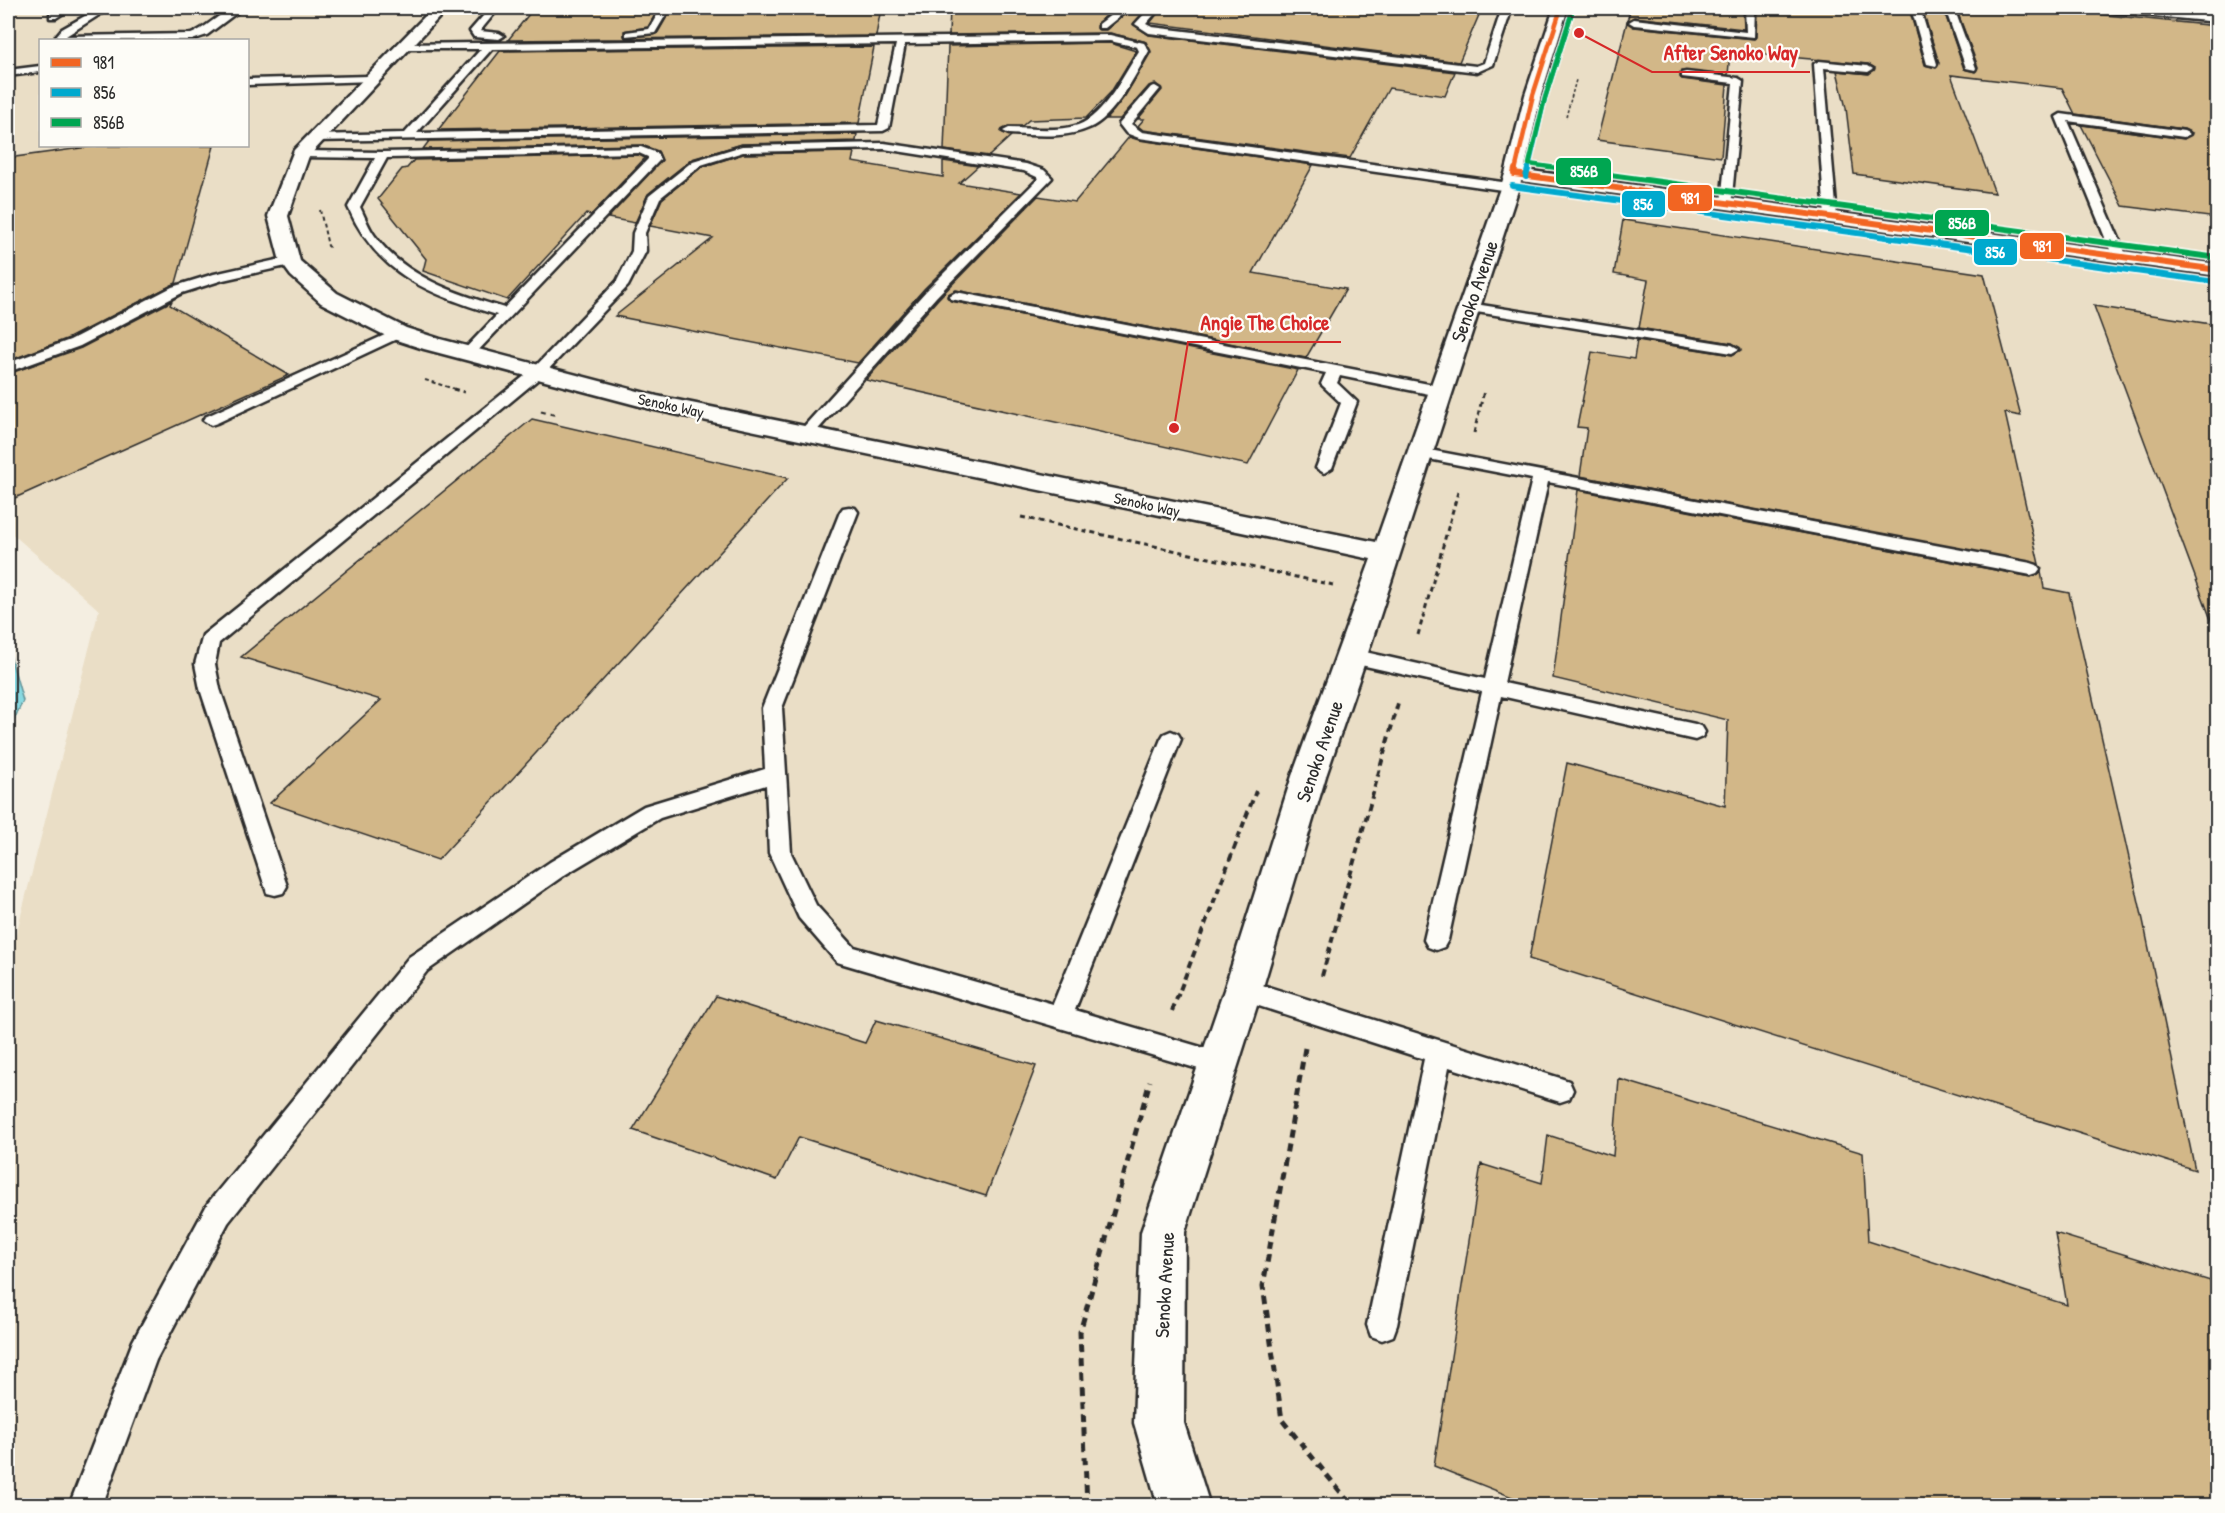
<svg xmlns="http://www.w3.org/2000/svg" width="2225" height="1513" viewBox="0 0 2225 1513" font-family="'Patrick Hand',sans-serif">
<rect width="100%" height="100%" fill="#f4eee1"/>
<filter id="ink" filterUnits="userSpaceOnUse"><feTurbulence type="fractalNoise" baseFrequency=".0167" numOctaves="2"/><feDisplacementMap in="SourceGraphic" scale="12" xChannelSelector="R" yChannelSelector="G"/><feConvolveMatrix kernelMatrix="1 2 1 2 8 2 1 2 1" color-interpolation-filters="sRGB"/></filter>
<g filter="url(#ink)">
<!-- built -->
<path fill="#eadec6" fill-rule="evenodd" d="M8,8H2153L2217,14V1505H8V966L99,610L8,530ZM40,40H248V146H40Z"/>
<!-- water -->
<path fill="#88d9e1" stroke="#639398" stroke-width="1.5" d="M8,648L23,701L8,732Z"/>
<!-- building -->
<path fill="#d2b788" stroke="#2b2b2b" stroke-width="1.5" d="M534,8H659L648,27L624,31V36L626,38L657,34L672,8H881L876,36L508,40Z
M950,8H1117L1098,22L1097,28L1099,30H1106L1132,8H1147L1133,24L1149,35L1455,72L1445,96L1389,88L1350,158L1319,154L1143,130L1138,126L1144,119H1138L1162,90L1156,84L1149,86L1120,119H1106L1125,96L1151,52L1146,42L1110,33L949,35Z
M1162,8H1482L1459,62L1150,23Z
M1631,8H1743L1744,29L1634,17L1627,21Z
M1757,8H1909L1925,65L1936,68L1939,63L1922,8H1943L1964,69L1975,72L1978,67L1956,8H2035L2217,26V218L2123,206L2081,125L2184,139L2192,133L2184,129L2075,114L2062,88L1951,75L1995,193L1854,174L1846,108L1837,71L1869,74L1875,68L1868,64L1730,52L1728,75L1681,71L1680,77L1682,79L1727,85L1721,157L1597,140L1627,22L1634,27L1754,39L1756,37Z
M1110,43L1136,51L1111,92L1086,118L1029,120L1022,126H1008L1001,132L1011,136L989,156L944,150L948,46Z
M874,47L859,123L438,130L500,51Z
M857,134L856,141L742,144L692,159L648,194L635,223L608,218L662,160L658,151L642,145L423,149L429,141Z
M1129,137L1139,140L1313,165L1253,273L1346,289L1306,358L956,290L948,294L947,297L951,301L1298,370L1248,465L866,380L938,299L1038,196L1075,202Z
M96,146H214L176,283L69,338L8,361V158Z
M854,152L852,162L943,177V161L978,166L959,183L1021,193L924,289L858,363L615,316L713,238L650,226L662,199L702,167L743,154Z
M639,155L645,158L591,215L586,214L507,300L423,271L426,259L378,199L402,169L407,168L414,160Z
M1623,220L1984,274L2021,416L2005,413L2039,564L1580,476L1587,428L1577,427L1592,352L1634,359L1637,340L1732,355L1741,350L1732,343L1639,328L1648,280L1614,274Z
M172,301L170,305L289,375L8,501V374L81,348Z
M2094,306L2217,325V624L2213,625Z
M532,419L788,478L438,860L270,803L381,700L241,657Z
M1578,490L2031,577L2041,572L2044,588L2069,593L2143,920L2195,1170L1529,959L1567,763L1725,806L1728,720L1553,678Z
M716,996L865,1043L876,1020L1036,1066L986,1196L799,1137L777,1180L633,1130Z
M1619,1079L1863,1153L1868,1241L2067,1305L2055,1233L2217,1283V1506H1535L1434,1466L1481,1164L1542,1183L1548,1135L1613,1156Z"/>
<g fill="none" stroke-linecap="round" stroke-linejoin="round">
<defs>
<path id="lane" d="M60,8H71L56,18H50V14Z
M99,8H110L66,36L191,34C209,28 224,6 243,8L207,35L192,40H59L56,36L62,29Z
M490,8H499L480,31L499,33L504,36L499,39L474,37L470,31Z
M661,8H670L655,33L626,36V32L649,29Z
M1120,8H1130L1105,28H1099V24Z
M1150,8H1160L1146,24L1152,27L1476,66L1484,63L1502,8H1512L1493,65L1477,72L1149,33L1135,24Z
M1745,8H1755L1754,37L1634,25L1629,22L1634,19L1746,32Z
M1911,8H1920L1937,64L1936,66L1927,64Z
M1945,8H1954L1976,68L1975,70L1966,68Z
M2096,8H2125L2218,16V22L2101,11Z
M1110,35L1144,43L1149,51C1136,74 1114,118 1089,128C1065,139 1034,135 1009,134L1003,131L1009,128C1031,128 1057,132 1078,125C1104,116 1125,73 1139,51L1137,47L1110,41L905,44L889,128L883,131L313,141L307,138L313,135L405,133L481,49H399L397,47L402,44ZM896,44L878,125L417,133L492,49Z
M1819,61L1868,66L1873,69L1868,72L1824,68L1837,217L1831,221L1825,217L1814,64Z
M40,66V72L8,76V70Z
M1686,72L1738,78L1743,81L1731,206H1723L1721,203L1733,83L1682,77V73Z
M370,76L374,77V81L248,85V79Z
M1155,86L1160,89L1131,124L1142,132L1509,183L1515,187L1509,191L1139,138L1126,133L1119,124L1151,87Z
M2061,114L2184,131L2190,134L2184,137L2068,121L2127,257L2125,260H2115L2113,257L2056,117Z
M884,143L1026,164L1044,170L1052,178L936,297L813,435H801L799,432L926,291L1039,178L1024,171L884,149L743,152L701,165L660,198L645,233L646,251L628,286L542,376L219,643L215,664L220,689L287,886L283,893L275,895L267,893L200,689L195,664L203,635L532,370L617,281L632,251L633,233L649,196L693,161L742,146Z
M641,147L657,153L660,160L658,162L473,356L468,357L461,353L497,315C430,294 378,276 348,207L375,158L300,157L294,154L300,151L383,152ZM639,153L648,157V159L504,308C458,294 404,277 375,236C369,228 365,217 360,207L387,158Z
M290,257L295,258L297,261L295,264L223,280L182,293L80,346L8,372V363L70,340L172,287L214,274Z
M956,292L1439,386L1447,391L1439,396L1340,376L1337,383L1357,402L1332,468L1324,473L1316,468L1341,403L1321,384L1326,373L951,299L949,296Z
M1469,303L1732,345L1739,349L1732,353L1464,310L1462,307Z
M398,329L403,330L405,333L403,336L217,423L211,425L203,420L205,417Z
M1419,448L2031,563L2037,565L2040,569L2037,573L2031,575L1548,482L1504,683L1695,724L1702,727L1705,732L1702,737L1695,740L1501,696L1448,940L1444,947L1436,950L1428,947L1424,940L1482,692L1352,663L1345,661L1342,656L1345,651L1352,649L1485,679L1532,479L1413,456L1411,453L1413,450Z
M849,507L855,508L858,512L782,708L791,853L816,905L854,947L1053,1004L1161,739L1164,734L1171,731L1178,734L1181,739L1075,1010L1228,1055L1232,1063L1228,1071L1219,1075L837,962L799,918L769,853L766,785L660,818L566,874L427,971L228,1223L156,1360L102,1506H69L133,1341L208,1203L409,957L550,862L644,806L765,769L762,708L840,512L843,508Z
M1243,979L1560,1078L1569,1081L1573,1090L1569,1099L1560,1102L1449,1067L1397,1325L1393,1336L1382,1340L1371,1336L1367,1325L1424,1059L1234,998L1231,990L1234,982Z"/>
<path id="street" d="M433,8H448L309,156L288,216L300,261L337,293L406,328L440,339L657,396L1376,542L1505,174L1525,95L1554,8H1568L1541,95L1524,170L2218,264V276L1521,181L1367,656L1326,776L1262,990L1185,1232L1184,1423L1210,1506H1158L1134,1423L1141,1232L1224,990L1292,776L1371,559L655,410L424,349L390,338L321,303L291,276L280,261L268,216L294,150Z"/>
</defs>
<!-- lane casing -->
<use href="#lane" stroke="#2b2b2b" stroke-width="5"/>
<!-- street casing -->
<use href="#street" stroke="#2b2b2b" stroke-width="5"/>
<!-- path-far4 -->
<path stroke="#2b2b2b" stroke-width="1.5" stroke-dasharray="3 2" stroke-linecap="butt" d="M1566,117L1576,80"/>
<!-- path-far3 -->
<path stroke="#2b2b2b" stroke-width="2" stroke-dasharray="4 3" stroke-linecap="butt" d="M320,210L328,246L331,248
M425,380L458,390"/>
<!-- path-far2 -->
<path stroke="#2b2b2b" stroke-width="3" stroke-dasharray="5 4" stroke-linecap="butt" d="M453,389L464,392
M541,411L557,415
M1474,433L1484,391
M1021,517L1333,585
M1418,635L1458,492"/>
<!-- path-far1 -->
<path stroke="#2b2b2b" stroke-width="4" stroke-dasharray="7 4.5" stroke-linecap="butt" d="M1322,976L1399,700
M1172,1011L1256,791"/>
<!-- path -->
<path stroke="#2b2b2b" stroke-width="5" stroke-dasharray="8 6" stroke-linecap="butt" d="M1305,1048L1263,1286L1282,1420L1352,1506
M1087,1506L1080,1332L1150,1081"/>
<!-- lane -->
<use href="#lane" fill="#fdfcf7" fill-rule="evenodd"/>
<!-- street -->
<use href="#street" fill="#fdfcf7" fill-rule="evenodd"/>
<defs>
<path id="bus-1-far1" d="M1515,171L1533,95L1561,8"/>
<path id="bus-1" d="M1514,174L2218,270
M1514,174L1515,169"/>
<path id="bus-2-far1" d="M1528,171L1545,98L1572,12"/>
<path id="bus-2" d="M1526,177L1528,169
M1512,186L2216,282"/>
<path id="bus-3-far1" d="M1572,12L1545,98L1529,164L1577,171"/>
<path id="bus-3" d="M1566,169L2218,258"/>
</defs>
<!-- bus-1-far1 casing -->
<use href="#bus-1-far1" stroke="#fdfcf7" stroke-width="7"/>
<!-- bus-1 casing -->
<use href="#bus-1" stroke="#fdfcf7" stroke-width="9"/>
<!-- bus-2-far1 casing -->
<use href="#bus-2-far1" stroke="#fdfcf7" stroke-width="7"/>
<!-- bus-2 casing -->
<use href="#bus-2" stroke="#fdfcf7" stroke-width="9"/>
<!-- bus-3-far1 casing -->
<use href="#bus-3-far1" stroke="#fdfcf7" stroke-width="7"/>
<!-- bus-3 casing -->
<use href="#bus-3" stroke="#fdfcf7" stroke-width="9"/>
<!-- bus-1-far1 -->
<use href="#bus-1-far1" stroke="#f26522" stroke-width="4.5"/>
<!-- bus-1 -->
<use href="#bus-1" stroke="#f26522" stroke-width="6"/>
<!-- bus-2-far1 -->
<use href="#bus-2-far1" stroke="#00a9ce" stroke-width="4.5"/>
<!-- bus-2 -->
<use href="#bus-2" stroke="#00a9ce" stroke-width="6"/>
<!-- bus-3-far1 -->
<use href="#bus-3-far1" stroke="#00a651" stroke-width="4.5"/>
<!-- bus-3 -->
<use href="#bus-3" stroke="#00a651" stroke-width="6"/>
</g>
</g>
<g text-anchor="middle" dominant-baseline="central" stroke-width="4.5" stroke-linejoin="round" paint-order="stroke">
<!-- far-street labels -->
<g font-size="16" fill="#2b2b2b" stroke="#fdfcf7">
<text transform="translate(671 405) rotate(12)">Senoko Way</text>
<text transform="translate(1147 504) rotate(12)">Senoko Way</text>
</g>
<!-- street labels -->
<g font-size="20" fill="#2b2b2b" stroke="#fdfcf7">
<text transform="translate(1474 291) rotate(-71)">Senoko Avenue</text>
<text transform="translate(1319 751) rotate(-71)">Senoko Avenue</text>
<text transform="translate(1164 1285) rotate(-87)">Senoko Avenue</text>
</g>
</g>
<!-- callouts -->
<path fill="none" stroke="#d62828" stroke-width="2" d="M1579 33L1652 72H1810M1174 428L1188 342H1341"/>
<g fill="#d62828" stroke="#fdfcf7" stroke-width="2">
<circle cx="1579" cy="33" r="6"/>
<circle cx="1174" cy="428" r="6"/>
</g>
<g font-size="21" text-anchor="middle" font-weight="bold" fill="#d62828" stroke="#fdfcf7" stroke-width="4.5" stroke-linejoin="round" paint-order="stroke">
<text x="1731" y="60">After Senoko Way</text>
<text x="1265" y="330">Angie The Choice</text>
</g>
<g stroke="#fdfcf7" stroke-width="2">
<rect x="1555" y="157" width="57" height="29" rx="6" fill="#00a651"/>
<rect x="1667" y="184" width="46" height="28" rx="6" fill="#f26522"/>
<rect x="1621" y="190" width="45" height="28" rx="6" fill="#00a9ce"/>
<rect x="1934" y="209" width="56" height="28" rx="6" fill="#00a651"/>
<rect x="2019" y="232" width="46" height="28" rx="6" fill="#f26522"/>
<rect x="1973" y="238" width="45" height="28" rx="6" fill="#00a9ce"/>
</g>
<g font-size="16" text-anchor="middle" font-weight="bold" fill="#fff">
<text x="1584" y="177">856B</text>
<text x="1690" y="204">981</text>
<text x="1643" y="210">856</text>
<text x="1962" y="229">856B</text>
<text x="2042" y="252">981</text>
<text x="1995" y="258">856</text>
</g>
<!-- margin -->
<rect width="2225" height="1513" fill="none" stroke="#fdfcf7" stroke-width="30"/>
<rect x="15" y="15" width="2195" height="1483" fill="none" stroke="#2b2b2b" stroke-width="2" filter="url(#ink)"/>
<!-- legend -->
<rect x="39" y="39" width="210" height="108" fill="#fdfcf7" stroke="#a9a8a5" stroke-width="1.5"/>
<rect x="51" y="58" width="30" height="9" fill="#f26522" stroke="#a9a8a5" stroke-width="1.5"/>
<text x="93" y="69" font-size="18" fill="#2b2b2b">981</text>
<rect x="51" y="88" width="30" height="9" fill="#00a9ce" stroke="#a9a8a5" stroke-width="1.5"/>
<text x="93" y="99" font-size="18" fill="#2b2b2b">856</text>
<rect x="51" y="118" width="30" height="9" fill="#00a651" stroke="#a9a8a5" stroke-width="1.5"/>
<text x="93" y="129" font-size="18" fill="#2b2b2b">856B</text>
</svg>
